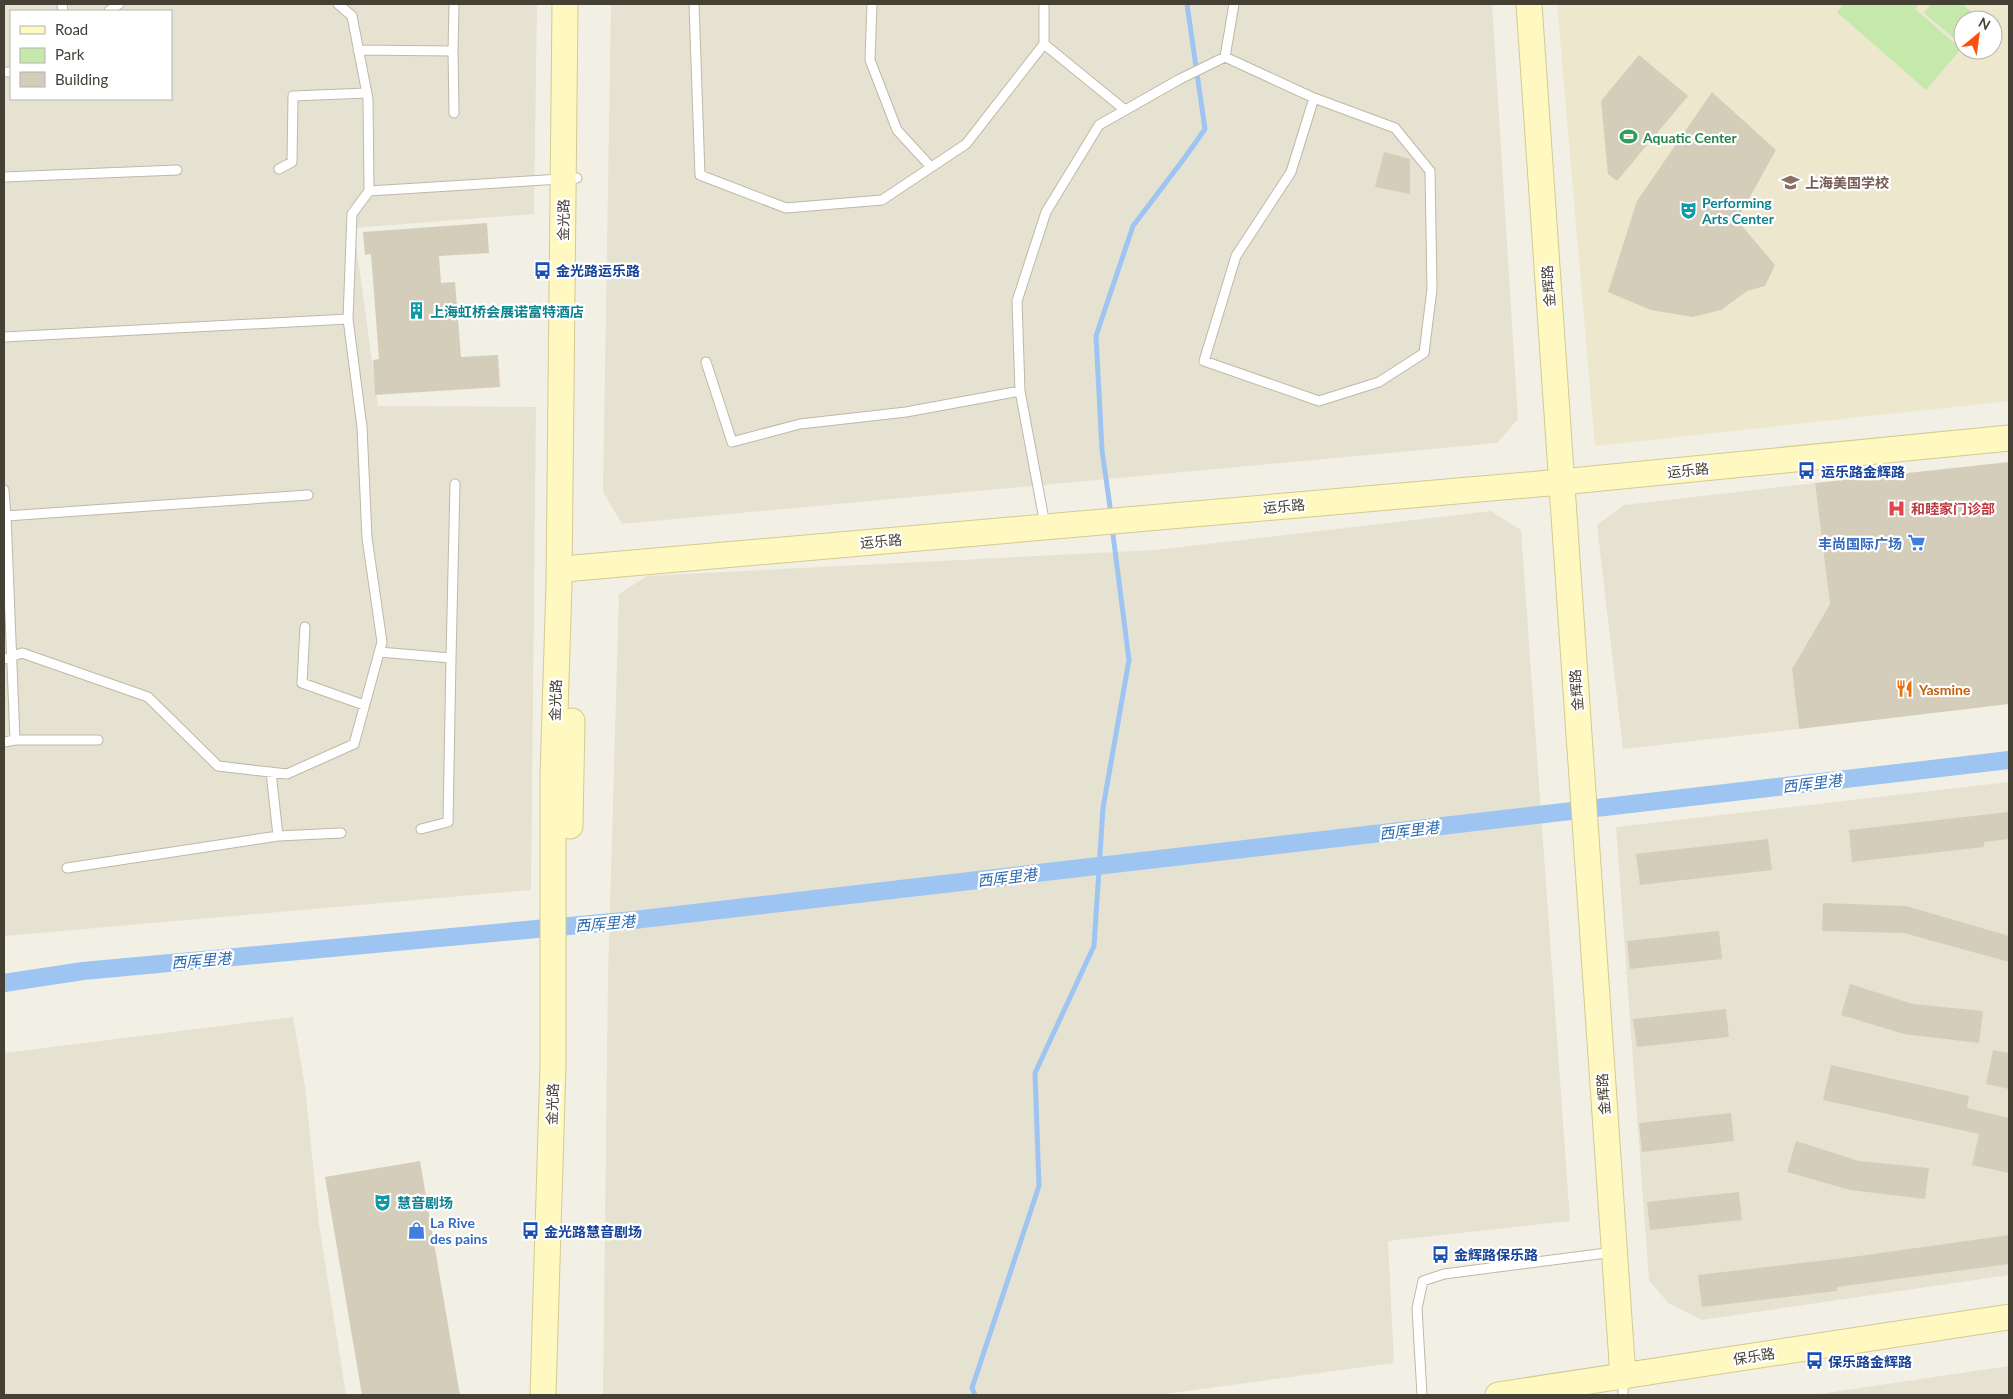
<svg xmlns="http://www.w3.org/2000/svg" width="2013" height="1399" viewBox="0 0 2013 1399" font-family="Lato,'Noto Sans SC',sans-serif">
<rect width="100%" height="100%" fill="#f2f0e4"/>
<!-- residential -->
<path fill="#e6e2d2" fill-rule="evenodd" d="M4,4H537L534,214L354,228L378,406L536,407L531,890L4,936ZM11,11H171V99H11Z
M611,4H1492L1518,419L1497,443L622,524L603,492Z
M1815,483L1830,604L1792,669L1799,729L1623,749L1597,525L1624,505Z
M1491,511L1521,530L1570,1221L1388,1241L1394,1363L1158,1395H603L608,975L619,594L647,576L1155,550Z
M2009,782V1275L1702,1320L1668,1303L1649,1280L1616,827Z
M293,1017L305,1086L319,1224L346,1395H4V1053Z
M2009,1366V1395H1812Z"/>
<!-- education -->
<path fill="#ece7cd" fill-rule="evenodd" d="M1557,4H2009V401L1595,446ZM1963,20H1993V50H1963Z"/>
<!-- green -->
<path fill="#c5e8ab" d="M1844,4H1919L1915,9L1961,49L1926,90L1837,12Z
M1931,4H1962L1981,20H1963V46L1924,13Z"/>
<g fill="none" stroke-linecap="round" stroke-linejoin="round">
<!-- stream -->
<path stroke="#9ec5f1" stroke-width="5" d="M1111,514L1102,450L1096,336L1133,226L1186,156L1205,129L1187,4
M975,1395L972,1388L1039,1186L1035,1073L1094,946L1103,808L1129,660L1112,527"/>
<!-- canal -->
<path stroke="#9ec5f1" stroke-width="18" d="M4,983L83,971L634,920L2009,760"/>
</g>
<!-- building -->
<path fill="#d4cdb9" d="M1639,55L1688,96L1617,181L1608,174L1601,101Z
M1712,92L1776,150L1737,220L1775,265L1765,286L1747,291L1721,310L1693,317L1651,310L1608,292L1637,201Z
M1384,152L1410,159V194L1375,187Z
M487,223L489,253L439,256L441,283L455,282L461,357L498,355L500,387L375,395L373,360L379,359L371,254L365,255L363,232Z
M2009,462V704L1799,729L1792,669L1830,604L1815,483Z
M2009,812V839L1984,842V847L1852,862L1849,830Z
M1768,839L1772,870L1640,885L1636,854Z
M1823,903L1906,906L2009,936V962L1904,933L1822,931Z
M1719,931L1722,959L1630,969L1627,941Z
M1850,984L1913,1004L1983,1011L1979,1043L1904,1034L1841,1015Z
M1726,1009L1729,1037L1637,1047L1633,1019Z
M1993,1050L2009,1053V1089L1986,1084Z
M1831,1065L1969,1096L1967,1108L2009,1118V1173L1972,1165L1979,1134L1823,1100Z
M1731,1113L1734,1141L1642,1152L1639,1123Z
M1796,1141L1859,1161L1929,1168L1925,1199L1850,1190L1787,1172Z
M420,1161L460,1395H362L325,1177Z
M1739,1192L1742,1220L1650,1230L1647,1202Z
M2009,1235V1264L1837,1287V1291L1702,1307L1698,1275L1852,1257Z"/>
<g fill="none" stroke-linecap="round" stroke-linejoin="round">
<defs>
<path id="lane" d="M62,4L63,11
M694,4L700,175L786,208L882,200L966,144L1044,44V4
M872,4L870,60L897,130L931,167
M109,11L119,4
M1044,44L1125,110
M358,50L453,51L454,113
M453,51L454,4
M1225,57L1314,98L1395,128L1430,171L1432,289L1424,353L1379,382L1319,401L1204,361L1236,256L1291,172L1314,98
M4,72H11
M279,169L292,162L293,96L366,93
M4,177L177,170
M369,191L577,178
M4,337L348,319
M706,362L732,442L800,424L906,412L1020,391
M4,490L6,516H4
M1045,525L1020,391L1017,301L1046,212L1099,125L1180,79L1225,57L1234,4
M305,627L302,683L364,705
M379,652L451,658L455,484
M4,659L22,653L148,697L218,766L287,774L354,744L382,642L367,538L362,427L348,319L352,214L369,191L368,99L352,16L338,4
M15,740H98
M4,742L15,740L6,516L308,495
M271,772L278,836L341,833
M421,829L448,822L451,658
M67,868L278,836
M1623,1379V1395
M1422,1395L1417,1308L1423,1281L1444,1274L1614,1252"/>
<path id="secondary" d="M1529,4L1623,1377
M559,571L575,568L1561,482L2009,438
M570,826L572,721
M543,1395L553,1065V776L559,584L565,4
M1498,1395L2009,1317"/>
</defs>
<!-- lane casing -->
<use href="#lane" stroke="#beb9a6" stroke-width="11"/>
<!-- secondary casing -->
<use href="#secondary" stroke="#d4ca93" stroke-width="27"/>
<!-- lane -->
<use href="#lane" stroke="#fff" stroke-width="9"/>
<!-- secondary -->
<use href="#secondary" stroke="#fff8c1" stroke-width="25"/>
</g>
<!-- icons -->
<defs>
<symbol id="stadium-bare" viewBox="-9 -9 18 18"><path d="M0-5a6.5 5 0 1 0 0 10a6.5 5 0 1 0 0-10ZM-3.5-1.8h7v3.6h-7Z" fill="#2e9e5b" stroke="#fff" stroke-width="2.5" paint-order="stroke"/></symbol>
<symbol id="school-bare" viewBox="-9 -9 18 18"><path d="M0-5L7-2L0 1L-7-2ZM-4 1L0 2.5L4 1V4Q0 6-4 4Z" fill="#8d6e63" stroke="#fff" stroke-width="2.5" paint-order="stroke"/></symbol>
<symbol id="theatre-bare" viewBox="-9 -9 18 18"><path d="M-5-5.5Q0-4 5-5.5V0Q5 5 0 6Q-5 5-5 0ZM-3.3-2.5H-1v1.5H-3.3ZM1-2.5H3.3v1.5H1ZM-2.8 1Q0 5.5 2.8 1Z" fill="#0f9aa8" stroke="#fff" stroke-width="2.5" paint-order="stroke"/></symbol>
<symbol id="bus-bare" viewBox="-9 -9 18 18"><path d="M-5-6H5V4H4V6H2V4H-2V6H-4V4H-5ZM-3.5-4V0h7V-4ZM-3.5 1.2v1.5H-2V1.2ZM2 1.2v1.5H3.5V1.2Z" fill="#1a4fb4" stroke="#fff" stroke-width="2.5" paint-order="stroke"/></symbol>
<symbol id="building-bare" viewBox="-9 -9 18 18"><path d="M-4-6H4V6H1V3H-1V6H-4ZM-2.5-4.3h1.7v1.8h-1.7ZM.8-4.3h1.7v1.8H.8ZM-2.5-1h1.7V.8h-1.7ZM.8-1h1.7V.8H.8Z" fill="#0f9aa8" stroke="#fff" stroke-width="2.5" paint-order="stroke"/></symbol>
<symbol id="hospital-bare" viewBox="-9 -9 18 18"><path d="M-5-5h3v3.5h4V-5h3V5h-3V1.5h-4V5h-3Z" fill="#e0444e" stroke="#fff" stroke-width="2.5" paint-order="stroke"/></symbol>
<symbol id="supermarket-bare" viewBox="-9 -9 18 18"><path d="M-6-5.5h2.5l.6 2H6L4.5 2H-2.5L-4.4-4H-6ZM-1.5 3.2a1.3 1.3 0 1 0 .1 0ZM3 3.2a1.3 1.3 0 1 0 .1 0Z" fill="#3f7fe0" stroke="#fff" stroke-width="2.5" paint-order="stroke"/></symbol>
<symbol id="restaurant-bare" viewBox="-9 -9 18 18"><path d="M-5-6h1v4h1v-4h1v4h1v-4h1v5L-1.5 .5V6h-2V.5L-5-1ZM5-6V6H3V1.5H1.5Q1.5-4 5-6Z" fill="#e8710a" stroke="#fff" stroke-width="2.5" paint-order="stroke"/></symbol>
<symbol id="shop-bare" viewBox="-9 -9 18 18"><path d="M-5-2.5h2.3a2.7 3.5 0 0 1 5.4 0H5L5.5 6h-11ZM-1.5-2.5h3a1.5 2.3 0 0 0-3 0Z" fill="#3f7fe0" stroke="#fff" stroke-width="2.5" paint-order="stroke"/></symbol>
</defs>
<g fill-rule="evenodd">
<use href="#stadium-bare" x="1616" y="124" width="25" height="25"/>
<use href="#school-bare" x="1778" y="170" width="25" height="25"/>
<use href="#theatre-bare" x="1676" y="198" width="25" height="25"/>
<use href="#bus-bare" x="530" y="258" width="25" height="25"/>
<use href="#building-bare" x="404" y="298" width="25" height="25"/>
<use href="#bus-bare" x="1794" y="458" width="25" height="25"/>
<use href="#hospital-bare" x="1884" y="496" width="25" height="25"/>
<use href="#supermarket-bare" x="1904" y="530" width="25" height="25"/>
<use href="#restaurant-bare" x="1892" y="676" width="25" height="25"/>
<use href="#theatre-bare" x="370" y="1190" width="25" height="25"/>
<use href="#shop-bare" x="404" y="1218" width="25" height="25"/>
<use href="#bus-bare" x="518" y="1218" width="25" height="25"/>
<use href="#bus-bare" x="1428" y="1242" width="25" height="25"/>
<use href="#bus-bare" x="1802" y="1348" width="25" height="25"/>
</g>
<g text-anchor="middle" dominant-baseline="central" stroke-width="4.5" stroke-linejoin="round" paint-order="stroke">
<!-- leisure labels -->
<g font-size="14" font-weight="bold" fill="#27864d" stroke="#fff" text-anchor="start">
<text x="1643" y="137">Aquatic Center</text>
</g>
<!-- education labels -->
<g font-size="14" font-weight="bold" fill="#785e54" stroke="#fff" text-anchor="start">
<text x="1805" y="182">上海美国学校</text>
</g>
<!-- culture labels -->
<g font-size="14" font-weight="bold" fill="#0d838f" stroke="#fff" text-anchor="start">
<text x="1702" y="202">Performing<tspan x="1702" dy="16">Arts Center</tspan></text>
<text x="430" y="311">上海虹桥会展诺富特酒店</text>
<text x="397" y="1202">慧音剧场</text>
</g>
<!-- street labels -->
<g font-size="14" fill="#444034" stroke="#fff">
<text transform="translate(563 220) rotate(-89)">金光路</text>
<text transform="translate(1548 286) rotate(-94)">金辉路</text>
<text transform="translate(1688 470) rotate(-6)">运乐路</text>
<text transform="translate(1284 506) rotate(-5)">运乐路</text>
<text transform="translate(881 541) rotate(-5)">运乐路</text>
<text transform="translate(1576 690) rotate(-94)">金辉路</text>
<text transform="translate(555 700) rotate(-88)">金光路</text>
<text transform="translate(1603 1094) rotate(-94)">金辉路</text>
<text transform="translate(552 1104) rotate(-88)">金光路</text>
<text transform="translate(1754 1356) rotate(-9)">保乐路</text>
</g>
<!-- transit labels -->
<g font-size="14" font-weight="bold" fill="#164399" stroke="#fff" text-anchor="start">
<text x="556" y="270">金光路运乐路</text>
<text x="1821" y="471">运乐路金辉路</text>
<text x="544" y="1231">金光路慧音剧场</text>
<text x="1454" y="1254">金辉路保乐路</text>
<text x="1828" y="1361">保乐路金辉路</text>
</g>
<!-- health labels -->
<g font-size="14" font-weight="bold" fill="#be3a42" stroke="#fff" text-anchor="start">
<text x="1911" y="508">和睦家门诊部</text>
</g>
<!-- shop labels -->
<g font-size="14" font-weight="bold" fill="#366cbe" stroke="#fff" text-anchor="end">
<text x="1902" y="543">丰尚国际广场</text>
<text x="430" y="1222" text-anchor="start">La Rive<tspan x="430" dy="16">des pains</tspan></text>
</g>
<!-- food labels -->
<g font-size="14" font-weight="bold" fill="#c56008" stroke="#fff" text-anchor="start">
<text x="1919" y="689">Yasmine</text>
</g>
<!-- water labels -->
<g font-size="15" font-style="italic" fill="#2c69b1" stroke="#fff">
<text transform="translate(1812 783) rotate(-7)">西厍里港</text>
<text transform="translate(1409 830) rotate(-7)">西厍里港</text>
<text transform="translate(1007 877) rotate(-7)">西厍里港</text>
<text transform="translate(605 923) rotate(-5)">西厍里港</text>
<text transform="translate(201 960) rotate(-5)">西厍里港</text>
</g>
</g>
<!-- border -->
<rect width="2013" height="1399" fill="none" stroke="#444034" stroke-width="10"/>
<!-- legend -->
<rect x="10" y="10" width="162" height="90" fill="#ffffff" stroke="#b4b3ae"/>
<rect x="20" y="26" width="25" height="8" fill="#fff8c1" stroke="#b4b3ae"/>
<text x="55" y="35" font-size="15" fill="#444034">Road</text>
<rect x="20" y="48" width="25" height="15" fill="#c5e8ab" stroke="#b4b3ae"/>
<text x="55" y="60" font-size="15" fill="#444034">Park</text>
<rect x="20" y="72" width="25" height="15" fill="#d4cdb9" stroke="#b4b3ae"/>
<text x="55" y="85" font-size="15" fill="#444034">Building</text>
<!-- north arrow -->
<g transform="translate(1978 35) rotate(29)"><circle r="24" fill="#ffffff" stroke="#b4b3ae"/>
<path d="M0-4L9 19L0 12L-9 19Z" fill="#fd5010"/>
<text y="-8" font-size="14" font-weight="bold" text-anchor="middle" fill="#444034">N</text>
</g>
</svg>
